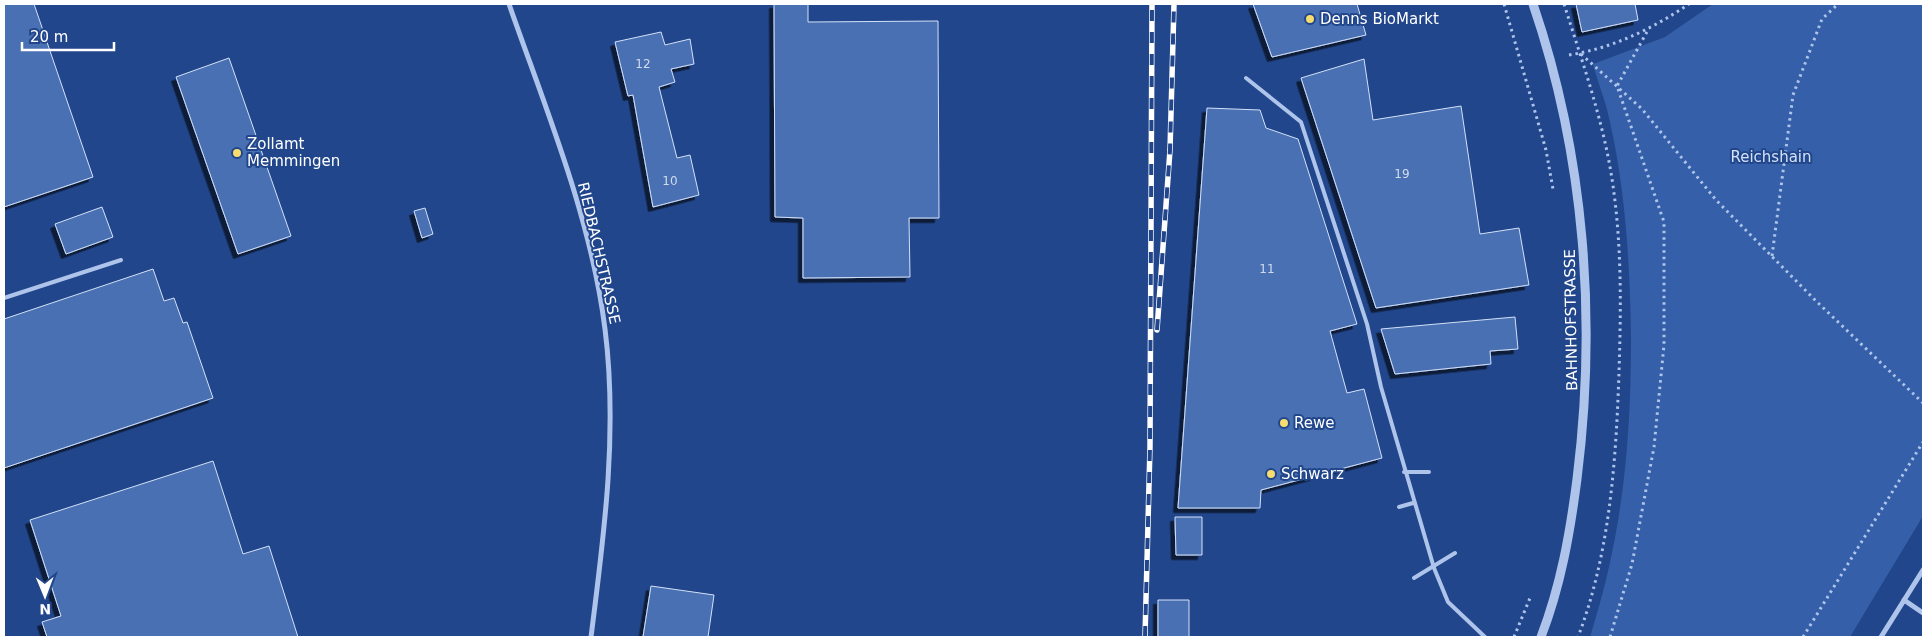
<svg xmlns="http://www.w3.org/2000/svg" width="1927" height="641" viewBox="0 0 1927 641" font-family="'DejaVu Sans',sans-serif">
<defs>
<filter id="shadow"><feDropShadow dx="-4.5" dy="4.5" stdDeviation="0" flood-color="#0009"/></filter>
</defs>
<rect width="100%" height="100%" fill="#21468b"/>
<!-- green -->
<path fill="#355fa8" d="M1713,4H1923V516L1850,637H1590C1622,536 1631,446 1631,339C1630,266 1626,194 1610,122C1606,102 1598,83 1593,64L1665,37Z"/>
<!-- building -->
<path fill="#4a70b2" stroke="#d3e1f8" filter="url(#shadow)" d="M4,4H34L93,177L4,207Z
M774,4H808V22L938,21L939,218H909L910,277L803,278V218L775,217Z
M1253,4H1357L1366,35L1272,57Z
M1576,4H1635L1638,20L1582,32Z
M661,32L665,45L690,39L694,64L671,69L675,82L659,87L677,158L690,155L699,195L653,207L633,95L628,96L615,42Z
M229,58L291,236L238,254L176,77Z
M1364,59L1373,120L1461,106L1480,234L1519,228L1529,285L1376,308L1301,78Z
M1207,108L1260,110L1266,128L1298,139L1357,324L1330,331L1347,393L1364,389L1382,458L1261,490L1260,508H1178Z
M102,207L113,237L66,254L55,224Z
M425,208L433,234L422,238L414,211Z
M153,269L164,301L174,298L183,323L187,322L213,398L4,468V319Z
M1515,317L1518,349L1490,351L1491,364L1395,374L1381,329Z
M213,461L243,554L269,546L298,637H47L42,622L61,616L30,520Z
M1175,517H1202V555H1176Z
M651,586L714,595L708,637H643Z
M1158,600H1189V637H1158Z"/>
<g fill="none" stroke-linecap="round" stroke-linejoin="round">
<!-- path -->
<path stroke="#aec4eb" stroke-width="3" stroke-dasharray="2.5 4" stroke-linecap="butt" d="M1504,4L1546,150L1553,189
M1564,4C1582,61 1603,120 1612,179C1622,244 1621,308 1619,372C1616,461 1610,553 1578,637
M1581,54L1642,109L1716,200L1815,300L1923,403
M1569,55C1613,48 1652,29 1689,4
M1772,256L1793,95L1822,19L1838,4
M1514,637L1530,598
M1610,637L1632,564L1654,447L1664,345V222L1617,86L1648,30
M1803,637L1923,442"/>
<!-- service -->
<path stroke="#aec4eb" stroke-width="4" d="M1246,78L1301,122L1367,324L1381,387L1434,568L1448,602L1485,637
M4,298L121,260
M1404,472H1429
M1399,507L1413,503
M1414,578L1455,553"/>
<!-- minor -->
<path stroke="#aec4eb" stroke-width="5" d="M509,4C546,110 591,217 605,329C618,432 604,535 591,637
M1904,600L1923,613
M1881,637L1923,570"/>
<!-- tertiary -->
<path stroke="#aec4eb" stroke-width="9" d="M1533,4C1585,156 1597,320 1577,479C1570,533 1561,585 1541,637"/>
<defs>
<path id="rail" d="M1157,330L1170,150L1174,4
M1145,637L1150,447L1152,4"/>
</defs>
<!-- rail casing -->
<use href="#rail" stroke="#fff" stroke-width="5.5"/>
<!-- rail -->
<use href="#rail" stroke="#21468b" stroke-width="4" stroke-dasharray="11" stroke-linecap="butt"/>
</g>
<!-- markers -->
<g fill="#f7dc70" stroke="#21468b" stroke-width="2">
<circle cx="1310" cy="19" r="5"/>
<circle cx="237" cy="153" r="5"/>
<circle cx="1284" cy="423" r="5"/>
<circle cx="1271" cy="474" r="5"/>
</g>
<g text-anchor="middle" dominant-baseline="central" stroke-width="4" stroke-linejoin="round" paint-order="stroke">
<!-- number labels -->
<g font-size="12" fill="#d2dbec">
<text x="643" y="64">12</text>
<text x="1402" y="174">19</text>
<text x="670" y="181">10</text>
<text x="1267" y="269">11</text>
</g>
<!-- poi labels -->
<g font-size="15" fill="#fff" stroke="#21468b" text-anchor="start">
<text x="1320" y="19">Denns BioMarkt</text>
<text x="247" y="144">Zollamt<tspan x="247" dy="17">Memmingen</tspan></text>
<text x="1294" y="423">Rewe</text>
<text x="1281" y="474">Schwarz</text>
</g>
<!-- park labels -->
<g font-size="15" fill="#d3e1f8" stroke="#21468b">
<text x="1771" y="157">Reichshain</text>
</g>
<!-- street labels -->
<g font-size="15" fill="#fff" stroke="#21468b">
<text transform="translate(599 253) rotate(77)">RIEDBACHSTRASSE</text>
<text transform="translate(1571 320) rotate(-91)">BAHNHOFSTRASSE</text>
</g>
</g>
<!-- border -->
<rect width="1927" height="641" fill="none" stroke="#ffffff" stroke-width="10"/>
<!-- north arrow -->
<g transform="translate(45 596) rotate(179)" stroke="#21468b" stroke-width="4" paint-order="stroke">
<path d="M0-4L9 19L0 12L-9 19Z" fill="#ffffff"/>
<text y="-8" font-size="14" font-weight="bold" text-anchor="middle" fill="#ffffff">N</text>
</g>
<!-- scale -->
<path d="M22 42v8h92v-8" fill="none" stroke="#ffffff" stroke-width="2.5"/>
<text x="30" y="42" font-size="15" fill="#ffffff" stroke="#21468b" stroke-width="4" paint-order="stroke">20 m</text>
</svg>
